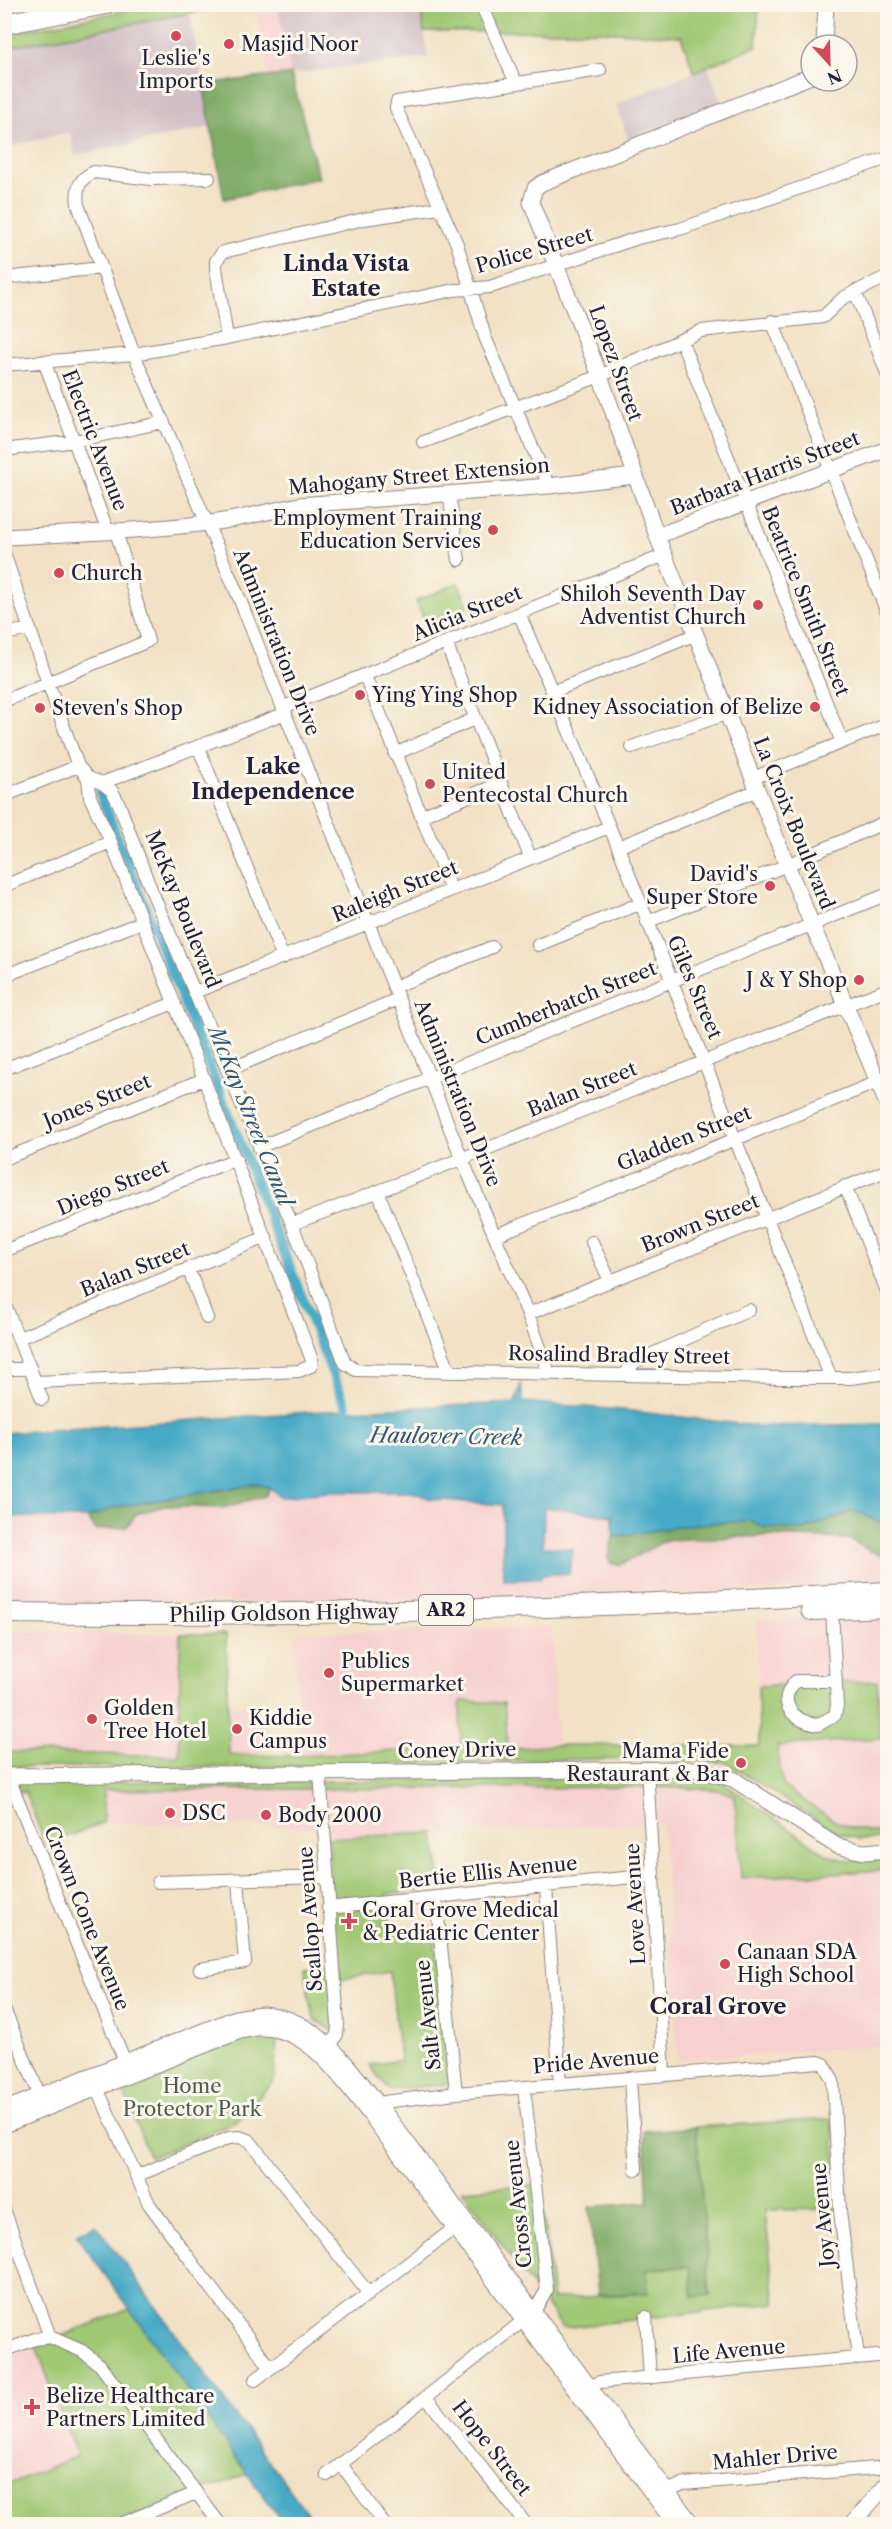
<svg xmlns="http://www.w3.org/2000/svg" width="892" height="2529" viewBox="0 0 892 2529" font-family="'Libre Caslon Text',serif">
<rect width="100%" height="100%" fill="#fbf7ec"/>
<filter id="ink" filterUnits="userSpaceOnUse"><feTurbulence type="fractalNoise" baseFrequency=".0167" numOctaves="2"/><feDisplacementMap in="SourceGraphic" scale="12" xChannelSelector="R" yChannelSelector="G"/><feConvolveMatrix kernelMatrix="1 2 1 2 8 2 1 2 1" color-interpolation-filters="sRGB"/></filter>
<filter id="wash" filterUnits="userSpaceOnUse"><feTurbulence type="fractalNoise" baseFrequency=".008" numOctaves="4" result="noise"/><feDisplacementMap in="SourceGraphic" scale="24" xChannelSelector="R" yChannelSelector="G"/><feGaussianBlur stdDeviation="1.35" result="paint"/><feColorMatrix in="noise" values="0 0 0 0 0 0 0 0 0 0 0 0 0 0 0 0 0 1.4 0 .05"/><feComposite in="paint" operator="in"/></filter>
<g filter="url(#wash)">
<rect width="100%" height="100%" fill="#f2e1c4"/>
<!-- built -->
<path fill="#f7d0cf" d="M255,5H278L291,74L268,76Z
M270,1488L281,1497L328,1492H412L431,1499L503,1505V1579L543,1548L544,1507L613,1516L608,1557L622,1564L666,1540L770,1536L850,1539L870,1551L887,1556V1586L455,1601L5,1603L4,1517L87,1518L96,1530L127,1527L136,1514L153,1508L164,1506L222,1508L265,1496Z
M887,1614V1833H862L840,1825L783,1786L777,1745L880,1738L877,1681L758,1686L756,1620Z
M552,1627L557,1745L508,1749L461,1701V1748L298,1756L295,1633Z
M5,1631L180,1634V1756L5,1752Z
M229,1705L264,1707L265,1754L229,1755Z
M660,1787L719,1790L735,1796L741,1878L887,1870V2045L678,2060L662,1823L328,1838L327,1828L103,1823L102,1790Z
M36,2346L77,2456L5,2486V2358Z"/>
<!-- industrial -->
<path fill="#d2bec5" d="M278,5H420L428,57L291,74Z
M189,11L212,127L75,155L70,132L5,148L4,48Z
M708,66L721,102L628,139L616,104Z"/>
<!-- green -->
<path fill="#a0c874" stroke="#617558" stroke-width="1.5" d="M159,4L233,5L5,48V34Z
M420,5H759L756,46L694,72L681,36L599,31L424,32Z
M458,583L468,606L426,624L416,601Z
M180,1634H226L229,1755L298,1756L461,1748L460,1701L504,1703L508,1749L557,1745L759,1746L758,1686L877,1681L880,1738L777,1746L783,1786C821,1812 840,1832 887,1833V1839H859L838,1833L725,1762L585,1759L293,1767H5V1752L179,1756Z
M681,1775L719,1780L826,1854L847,1861L887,1859V1870L741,1878L735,1796L719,1790L660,1787L103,1790V1823L46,1845L25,1792H5V1781L294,1782Z
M434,1833L442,1888L386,1894L391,1933L433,1928L456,2083L389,2090L369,2065L400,2060L390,1971L337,1980L342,2036L314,2019L304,1967L335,1966L328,1838Z
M243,2037L277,2039L274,2081L236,2122L150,2158L122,2087L177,2061Z
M832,2119L841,2209L765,2210L775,2303L563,2328L462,2190L540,2184L553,2299L647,2293L646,2269L690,2266L693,2296L709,2295L696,2127Z
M130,2309L248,2474L111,2524H5V2486L77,2456L36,2346Z"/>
<!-- forest -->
<path fill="#80ac66" stroke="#516750" stroke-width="1.5" d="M291,74L319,178L224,199L203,84Z
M257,1484L270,1488L265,1496L222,1508L164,1506L136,1514L127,1527L96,1530L87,1518L116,1507Z
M851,1511L864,1514L887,1527V1556L870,1551L850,1539L770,1536L666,1540L622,1564H611L608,1558L613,1537L694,1524L752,1521L763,1527L839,1518Z
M696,2127L710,2295L693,2297L690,2266L646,2269L648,2293L598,2295L589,2207L648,2202L644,2131Z"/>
<!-- water -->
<path fill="#46aac6" stroke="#346680" stroke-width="1.5" d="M521,1383L523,1402L622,1410L758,1426L887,1424V1527L864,1514L851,1511L804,1530L763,1527L752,1521L694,1524L613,1537V1516L544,1507L543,1547L573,1549L569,1573L542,1575L540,1579L503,1580V1505L431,1499L412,1492H328L281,1497L270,1488L257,1484L116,1507L87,1518L5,1517V1433L324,1411L515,1403Z
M96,2225L315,2524H283L76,2234Z"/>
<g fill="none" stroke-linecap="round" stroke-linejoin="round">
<!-- canal -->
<path stroke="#46aac6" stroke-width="10" d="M100,794L346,1407L349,1424"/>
</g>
</g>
<g filter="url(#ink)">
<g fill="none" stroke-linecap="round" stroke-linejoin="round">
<defs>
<path id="minor" d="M481,4L516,83
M209,178L151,179L94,172C78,179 76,189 78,205L134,354L240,600L462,1159L528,1314L549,1373
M4,278L102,268
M855,291L888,376
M772,321L888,615
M227,338L216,268V261L223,252L364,219L439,208
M681,340L842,742
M44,361L108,532
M4,365L134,354L227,338L454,290L490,287L638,238L680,229L888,158
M423,442L600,376L701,331L823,317L843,298L888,276
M4,450L75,441L164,422
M549,486L485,337L457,244L396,108L397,102L600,70
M449,494L459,560
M4,553L48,683L78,766L88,778L90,797L111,842L204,1079L312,1360L311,1366L299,1371L36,1382
M519,613L618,847L831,1378
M4,634L30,629
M446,643L530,857
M365,676L451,890
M554,691L697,634
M4,701L148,641L116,531
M284,707L665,555
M198,746L283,958
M632,747L728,713
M395,754L474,719
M88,778L102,783L112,791L119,804L148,882L292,1224L345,1363L356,1370L780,1378H850L888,1373
M753,778L888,724
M102,783L286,713
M4,796L78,766
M421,816L501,783
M618,847L758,790
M4,886L111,842
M647,922L787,865L888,821
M538,945L639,904
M4,976L142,922
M394,987L492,947
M195,992L609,827
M4,1069L174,1003
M228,1070L398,999
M259,1147L888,894
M4,1159L204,1079
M845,1186L888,1294
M378,1192L450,1372
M292,1224C492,1150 688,1066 888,989
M496,1235L888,1078
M592,1242L610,1281
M4,1251L236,1159
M188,1268L207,1318
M4,1302L42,1399
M528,1314L888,1170
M19,1338L266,1237
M4,1369H31
M625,1374L635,1362L749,1310
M832,1609L837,1705L835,1715L818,1725C795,1722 774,1703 796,1681H836
M647,1768L664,2074
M320,1773L338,2025L337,2034L327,2053
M8,1776L128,2069
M158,1882L325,1877
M546,1887L560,2084
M436,1897L456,2093
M328,1908L653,1875
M200,1969L245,1962L238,1881
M4,2009L40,2096
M630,2079L636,2170
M97,2088L149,2204L270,2367
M372,2111L384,2102L456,2093L818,2062L824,2064L833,2081L840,2211L858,2358
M136,2176L229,2138L239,2137L249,2140L369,2294
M4,2209L50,2337L82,2351L100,2365L220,2524
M646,2317L650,2378
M4,2351L35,2339L50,2337
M255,2380L461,2223
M583,2389L600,2382L888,2355
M426,2397L526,2524
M341,2464L384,2524
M327,2475L533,2313L547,2290L524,2087
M667,2491L683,2484L888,2467
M121,2524L196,2493"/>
<path id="tertiary" d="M824,45L826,4
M811,76L542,183L535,188L531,202L600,376L657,536L787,865L888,1106
M657,536L888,449
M4,537C72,534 141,531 208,523C239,520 268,511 299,505L549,486L634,476
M4,1776L695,1769L733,1779L837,1846L864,1852L888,1850
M4,2110L236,2018C244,2017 255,2014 263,2014C318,2018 348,2067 379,2105L692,2524
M4,2125L240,2031C247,2030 255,2027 263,2028C311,2029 342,2080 369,2113L675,2524
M852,2524L888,2483"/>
<path id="primary" d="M4,24L105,4
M811,1610L888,1607
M4,1613C299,1617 593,1608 888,1592"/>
</defs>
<!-- minor casing -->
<use href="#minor" stroke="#8a8280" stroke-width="14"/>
<!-- tertiary casing -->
<use href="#tertiary" stroke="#8a8280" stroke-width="17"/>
<!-- primary casing -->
<use href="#primary" stroke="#8a8280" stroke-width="22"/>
<!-- minor -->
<use href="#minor" stroke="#fff" stroke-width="12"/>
<!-- tertiary -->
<use href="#tertiary" stroke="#fff" stroke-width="15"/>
<!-- primary -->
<use href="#primary" stroke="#fff" stroke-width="20"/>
</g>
</g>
<!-- markers -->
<g fill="#d1495b" stroke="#fbf7ec" stroke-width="2">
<circle cx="176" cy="36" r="6"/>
<circle cx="229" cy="44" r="6"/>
<circle cx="493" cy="530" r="6"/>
<circle cx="59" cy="573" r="6"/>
<circle cx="758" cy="605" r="6"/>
<circle cx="360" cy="695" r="6"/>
<circle cx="815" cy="707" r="6"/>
<circle cx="40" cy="708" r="6"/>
<circle cx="430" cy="784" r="6"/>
<circle cx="770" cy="886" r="6"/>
<circle cx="859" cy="980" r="6"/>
<circle cx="329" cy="1673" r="6"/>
<circle cx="92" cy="1719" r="6"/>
<circle cx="237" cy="1729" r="6"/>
<circle cx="741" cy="1763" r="6"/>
<circle cx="170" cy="1813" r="6"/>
<circle cx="266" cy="1815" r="6"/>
<path d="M346 1912h6v6h6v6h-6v6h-6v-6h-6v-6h6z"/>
<circle cx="725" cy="1964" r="6"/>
<path d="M29 2398h6v6h6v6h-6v6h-6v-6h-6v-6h6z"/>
</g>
<g text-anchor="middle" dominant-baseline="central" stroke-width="6" stroke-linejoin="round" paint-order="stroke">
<!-- shield labels -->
<rect fill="#fbf7ec" stroke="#636270" stroke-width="1.5" x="419" y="1595" width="54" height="30" rx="4.5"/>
<g font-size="18" font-weight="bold" fill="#22223b">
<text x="446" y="1610">AR2</text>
</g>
<!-- poi labels -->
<g font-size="20" fill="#22223b" stroke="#fbf7ec" text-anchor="start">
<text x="241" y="44">Masjid Noor</text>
<text x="176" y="58" text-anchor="middle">Leslie's<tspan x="176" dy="23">Imports</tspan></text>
<text x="481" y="518" text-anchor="end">Employment Training<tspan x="481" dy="23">Education Services</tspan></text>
<text x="71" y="573">Church</text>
<text x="746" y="594" text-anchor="end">Shiloh Seventh Day<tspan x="746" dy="23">Adventist Church</tspan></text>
<text x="372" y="695">Ying Ying Shop</text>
<text x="803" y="707" text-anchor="end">Kidney Association of Belize</text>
<text x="52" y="708">Steven's Shop</text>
<text x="442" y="772">United<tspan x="442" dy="23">Pentecostal Church</tspan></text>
<text x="758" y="874" text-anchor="end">David's<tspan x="758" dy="23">Super Store</tspan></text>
<text x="847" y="980" text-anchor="end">J &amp; Y Shop</text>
<text x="341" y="1661">Publics<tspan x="341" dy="23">Supermarket</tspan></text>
<text x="104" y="1708">Golden<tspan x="104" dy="23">Tree Hotel</tspan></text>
<text x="249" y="1718">Kiddie<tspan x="249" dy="23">Campus</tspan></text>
<text x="729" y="1751" text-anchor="end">Mama Fide<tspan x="729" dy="23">Restaurant &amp; Bar</tspan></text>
<text x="182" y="1813">DSC</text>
<text x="278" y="1815">Body 2000</text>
<text x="362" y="1910">Coral Grove Medical<tspan x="362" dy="23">&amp; Pediatric Center</tspan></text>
<text x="737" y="1952">Canaan SDA<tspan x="737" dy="23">High School</tspan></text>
<text x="46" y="2396">Belize Healthcare<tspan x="46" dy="23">Partners Limited</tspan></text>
</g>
<!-- street labels -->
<g font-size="20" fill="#22223b" stroke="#fbf7ec">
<text transform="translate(534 250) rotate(-16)">Police Street</text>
<text transform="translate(616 363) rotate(70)">Lopez Street</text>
<text transform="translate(95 440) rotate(69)">Electric Avenue</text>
<text transform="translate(765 473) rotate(-21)">Barbara Harris Street</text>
<text transform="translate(419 476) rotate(-5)">Mahogany Street Extension</text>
<text transform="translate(806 601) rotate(68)">Beatrice Smith Street</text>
<text transform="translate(467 613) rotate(-22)">Alicia Street</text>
<text transform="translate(277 642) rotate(68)">Administration Drive</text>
<text transform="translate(794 823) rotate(68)">La Croix Boulevard</text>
<text transform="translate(395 891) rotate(-22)">Raleigh Street</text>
<text transform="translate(183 909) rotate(68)">McKay Boulevard</text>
<text transform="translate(695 987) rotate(67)">Giles Street</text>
<text transform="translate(566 1003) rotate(-22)">Cumberbatch Street</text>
<text transform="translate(582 1089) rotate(-22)">Balan Street</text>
<text transform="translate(458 1093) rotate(68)">Administration Drive</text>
<text transform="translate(97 1101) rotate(-22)">Jones Street</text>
<text transform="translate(684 1138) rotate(-22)">Gladden Street</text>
<text transform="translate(113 1187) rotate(-22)">Diego Street</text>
<text transform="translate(700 1223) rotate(-22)">Brown Street</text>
<text transform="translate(135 1269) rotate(-22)">Balan Street</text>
<text transform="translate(619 1355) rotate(1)">Rosalind Bradley Street</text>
<text transform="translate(284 1613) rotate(-1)">Philip Goldson Highway</text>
<text transform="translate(457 1750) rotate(-1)">Coney Drive</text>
<text transform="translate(488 1872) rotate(-6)">Bertie Ellis Avenue</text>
<text transform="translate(635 1904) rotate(-93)">Love Avenue</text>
<text transform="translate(87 1918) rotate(68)">Crown Cone Avenue</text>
<text transform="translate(310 1919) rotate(-94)">Scallop Avenue</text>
<text transform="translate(428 2015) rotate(-96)">Salt Avenue</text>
<text transform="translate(596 2061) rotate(-5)">Pride Avenue</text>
<text transform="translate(518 2204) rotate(-96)">Cross Avenue</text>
<text transform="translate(823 2215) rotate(-95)">Joy Avenue</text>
<text transform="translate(729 2351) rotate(-5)">Life Avenue</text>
<text transform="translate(492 2448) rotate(52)">Hope Street</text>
<text transform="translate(775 2457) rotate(-5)">Mahler Drive</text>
</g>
<!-- park labels -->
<g font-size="20" fill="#4e5c4f" stroke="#fbf7ec">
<text x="192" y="2086">Home<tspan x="192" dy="23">Protector Park</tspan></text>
</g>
<!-- water labels -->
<g font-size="21" font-style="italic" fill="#305873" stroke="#fbf7ec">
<text transform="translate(251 1116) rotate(68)">McKay Street Canal</text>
<text transform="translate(446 1436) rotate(1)">Haulover Creek</text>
</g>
<!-- quarter labels -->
<g font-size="22" font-weight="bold" fill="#22223b" stroke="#fbf7ec">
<text x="346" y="263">Linda Vista<tspan x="346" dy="25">Estate</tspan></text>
<text x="273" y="766">Lake<tspan x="273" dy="25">Independence</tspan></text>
<text x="718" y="2006">Coral Grove</text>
</g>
</g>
<!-- margin -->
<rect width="892" height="2529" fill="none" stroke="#fbf7ec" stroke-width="24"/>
<!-- north arrow -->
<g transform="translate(829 63) rotate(158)"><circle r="28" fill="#fbf7ec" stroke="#a4a2a5" stroke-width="1.5"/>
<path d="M0-4.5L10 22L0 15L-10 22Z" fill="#d1495b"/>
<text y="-9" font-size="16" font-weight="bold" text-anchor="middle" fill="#22223b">N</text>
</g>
</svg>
